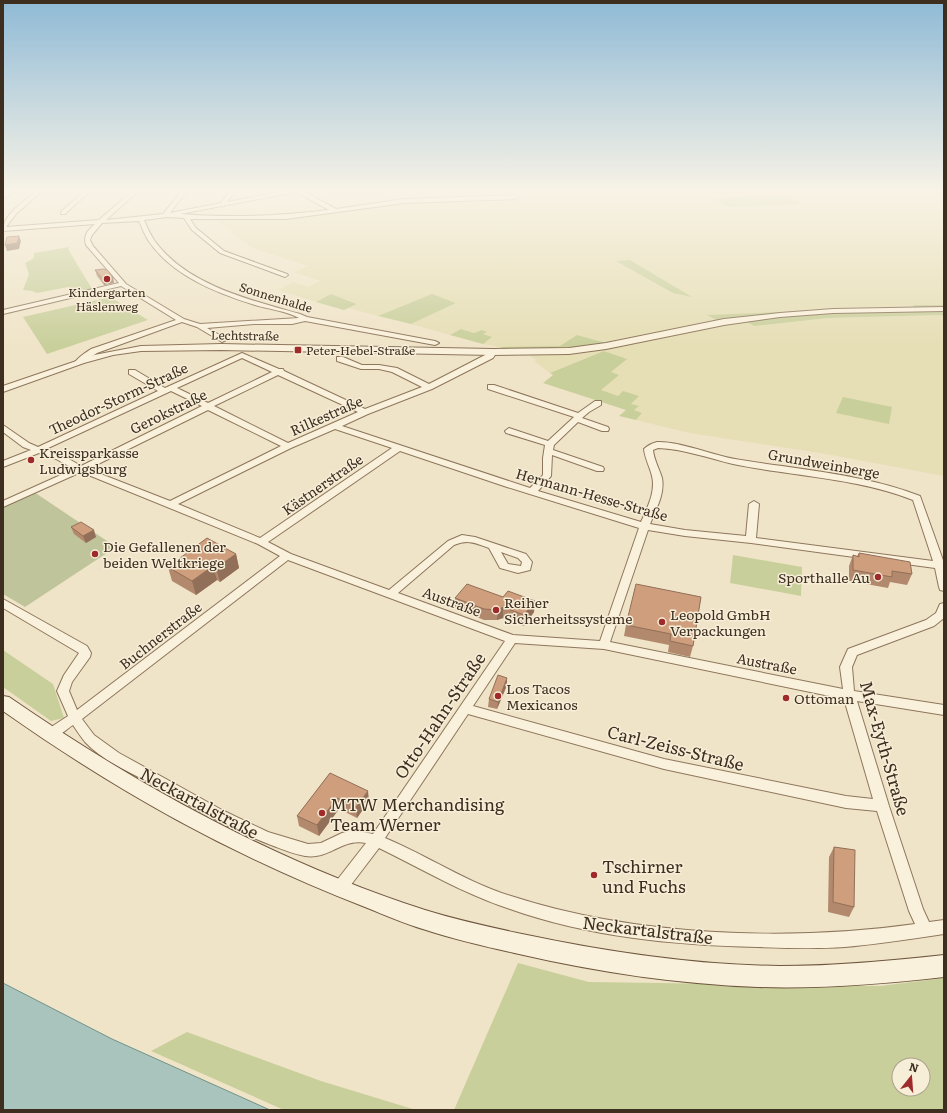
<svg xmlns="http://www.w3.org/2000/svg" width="947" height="1113" viewBox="0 0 947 1113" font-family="Literata,serif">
<rect width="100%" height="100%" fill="#f0e4c8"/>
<!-- farmland -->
<path fill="#e6deb5" d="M531,191H619L608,194H639L640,191H917L920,193L944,191V305H914V308L708,315L720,322L611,344L577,335L561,346L499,347L483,344L491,338L461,329L450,335L411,324L456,303L432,295L378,316L348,308L356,303L331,294L316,302L278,290L293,282L308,287L320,281L294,272L308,266L252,248L215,219L286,218L405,202L532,197Z
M943,315L944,318V476L826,454L690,433L636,420L642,413L634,410L631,404L638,396H618L600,390L618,375L611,372L626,359L604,351L550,373L534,361L537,360L529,355L601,350L678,332L745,321L754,326L828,318Z"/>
<!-- green -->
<path fill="#c9cf9b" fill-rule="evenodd" d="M788,194L801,204L729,207L712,199Z
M69,247L68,249L92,289L80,292L68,287L37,293L32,291L23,290L29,274L25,263L34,258V253Z
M630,260L692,297L673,293L616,261Z
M331,294L357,304L344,310L316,302Z
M432,294L456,303L411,324L378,316Z
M110,297L148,320L47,354L23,317Z
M913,305H944V318L942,315L828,318L754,326L745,321L835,312L915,310Z
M833,310L720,322L707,315Z
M461,329L474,333L482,330L487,332L483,334L492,337L483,344L450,335Z
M577,335L610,344C577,349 532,355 499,347L560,346Z
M604,351L627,359L611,372L619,375L601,390L618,396L623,391L639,396L631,404L639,406L634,410L642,413L636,420L619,416L626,410L543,383L553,375L550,373Z
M843,397L892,407L889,424L836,413Z
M733,555L802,567L801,596L730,583Z
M3,650L53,684L64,718L51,721L3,687Z
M518,963L589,982L880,986L944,978V1110H454ZM899,1065H923V1089H899Z
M187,1032L321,1081L416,1110H284L151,1051Z"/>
<!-- cemetery -->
<path fill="#bfc49a" d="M34,492L116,547L25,607L3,594V507Z"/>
<!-- water -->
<path fill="#a9c4bc" stroke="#6f938a" d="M3,983L112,1039L270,1110H3Z"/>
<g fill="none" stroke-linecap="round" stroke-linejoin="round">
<defs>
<path id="minor" d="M10,191H17L3,199V195Z
M36,191H42L17,213L6,227L99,220L132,191H138L106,220L163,214L182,191H187L170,213L221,203L230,191H235L227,202L284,191H303L336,209L404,199L516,195L519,197L516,199L404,203L286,219H190L196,228L224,251L287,274L288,275L285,277L220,253L192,230L184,218L167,217L144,220C147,227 150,234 154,240C186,285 250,300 300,314L307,317L435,341L439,343L435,345L305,321L292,324H254L207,328L225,338L226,340L222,342L197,327L182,322L97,353L79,364L75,362C80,356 85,353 91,349L176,320L121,286L3,314V310L119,283L86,245C83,235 88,230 95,224L3,231C3,214 24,202 36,191ZM296,192L329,210C280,216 229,218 180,214ZM139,221C142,227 144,234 148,240C171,275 216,293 255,305C268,309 286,311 299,318L200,324L184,319L126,284L93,246L90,240L92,235L102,223Z
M84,191H90L65,214H61V212Z
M490,350H496L497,352L493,358L432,389L368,414L342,426L530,488L543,475V458L545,445L506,433L505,431L509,428L548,441L574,417L488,389V385H494L578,413L595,401H601V405L589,412L582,418L608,427L609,429L608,431H602L578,422L554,445L553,450L603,467L604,469L603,471H597L552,455L551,476L538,491L641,522C647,508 656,492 652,476C650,467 645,459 644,449C647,446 653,443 657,442C678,441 713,455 735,459C794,469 865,474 920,496L944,563V591L940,590L939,587L935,568L751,543L685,536L648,530L610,642L843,689L840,667L848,649L926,620L936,613L940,604L944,603V618L934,626L857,655L852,667L854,691L944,705V715L857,701L889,806L923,909L929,922L944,920V934C911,939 878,944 845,947C816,949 786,948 757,947C674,945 589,937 510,909C464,894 422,869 379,848L344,894L339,896L334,894L332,889L334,884L366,843C342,838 329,860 305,856C293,854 282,849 271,845C229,829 191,806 152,784C130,772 103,761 85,742C81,737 77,731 73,725C65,730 54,742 45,739L43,735L45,731L68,716L57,691L64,675L79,653L3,608V599L87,646L91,653L90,657L72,682L69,691L77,710L280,556L258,544L81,472L3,507V501L74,469L56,459L39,453L3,467V461L31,450L23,447L3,432V425L29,443L38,447L158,391L129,374V370H135L165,388L242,353L279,369H283L284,371L365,409L422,387L392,372L379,369H361L337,361V357H343L362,365H379L397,368L429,384L487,354ZM242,358L272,372L208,403L177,388ZM278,375L358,412L288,443L214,406ZM171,391L202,406L81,466L62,455L46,449ZM208,410L281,446L170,501L88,469ZM335,429L392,448L260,538L178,504L291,448ZM658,448C684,449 708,458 733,464C791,476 858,478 913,500L933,561L756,538L759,504L754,501L749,504L746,536L685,530L650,524C656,509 665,494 662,478C659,468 654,460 653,450ZM400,451L507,487L639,528L600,641L513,635L398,593L454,545C468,539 475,543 489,548L500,568L518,573L530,570L532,562L526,554L475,537L462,535L448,541L389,590L291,554L268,542ZM501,552L518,558L522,562L521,566L508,564ZM288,560L505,641L373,834L353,830L342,833L321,843L308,844L268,832L222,810L119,753L94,735L82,719ZM515,643L604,649L844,699L873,799L846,796L664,759L473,706ZM468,714L664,769L846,808L877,811L909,911L915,924C787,942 634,936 511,896C466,882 428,856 385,838Z"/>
<path id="tertiary" d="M944,307V311L833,313L780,317L724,325L606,349L569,354L493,355L221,350L141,351L113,355L84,363L3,392V386L94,355L141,346L221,344L493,349L569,348L606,343L724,319L780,313L833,309Z"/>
<path id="secondary" d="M3,696L9,697C138,786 276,862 425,910C457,920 490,927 522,934C607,952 693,965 780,966C835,966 889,961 944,955V977C882,984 820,989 758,987C677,984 597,972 519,954C488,947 456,940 426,930C405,924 385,915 365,907C233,856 118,792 3,711Z"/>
</defs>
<!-- minor casing -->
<use href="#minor" stroke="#8d765c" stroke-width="2"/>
<!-- tertiary casing -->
<use href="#tertiary" stroke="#8d765c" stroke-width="2"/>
<!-- secondary casing -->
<use href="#secondary" stroke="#6f573f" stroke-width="2"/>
<!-- minor -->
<use href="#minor" fill="#faf1dc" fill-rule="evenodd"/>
<!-- tertiary -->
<use href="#tertiary" fill="#faf1dc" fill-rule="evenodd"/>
<!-- secondary -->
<use href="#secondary" fill="#faf1dc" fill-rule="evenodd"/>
</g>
<!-- wall -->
<path fill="#b2896c" d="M95,270L114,283L104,285L97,276Z
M71,527L96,537L86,543L74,534Z
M859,553L912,574L907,585L890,582L888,588L849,581V566L853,555L857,556Z
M236,554L239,568L220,582L217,580L196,595L172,581L168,567Z
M701,597L693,646L690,657L668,652L669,645L624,636L626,625Z
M455,598L534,612L524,626L503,618L497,620H484L455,608Z
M507,678V685L497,709L488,707L489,699Z
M330,773L369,801L357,818L339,809L319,836L299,826L297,816Z
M834,847L854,907L849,917L828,912L829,857Z"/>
<!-- shaded-wall -->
<path fill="#916f58" d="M19,236L21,241L19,249L7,251L5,245Z
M113,277L114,283L104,285L103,279Z
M94,530L96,537L86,543L83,536Z
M236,554L239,568L220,582L216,568Z
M213,566L217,580L196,595L192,581Z
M535,601L534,612L524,626V615Z
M503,607V618L497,620L498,610Z
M507,678V685L497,709L498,702Z
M368,791L369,801L357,818L356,807Z
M337,798L339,809L319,836L317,825Z"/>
<!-- building -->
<path fill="#cf9f7d" stroke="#916f58" d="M19,236L17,243L5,245L7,237Z
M103,269L107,270L113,277L103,279L95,270Z
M81,522L94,530L83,536L71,527Z
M207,538L236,554L216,568L213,566L192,581L168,567Z
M859,553L910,562L912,574L892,571V577L853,570V555L859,557Z
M467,584L503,597L508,591L535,601L524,615L503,607L498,610L484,609L455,598Z
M636,584L701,597L693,646L670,641L671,634L626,625Z
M498,675L507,678L498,702L489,699Z
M330,773L368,791L356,807L337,798L317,825L297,816Z
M834,847L855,850L854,907L833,902Z"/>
<!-- sky -->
<linearGradient id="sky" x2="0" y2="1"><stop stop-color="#8fbad6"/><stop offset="0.55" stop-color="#f8f3e6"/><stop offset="1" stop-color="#f8f3e6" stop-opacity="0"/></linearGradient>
<rect width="947" height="347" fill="url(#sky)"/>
<!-- markers -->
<g fill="#9e2a2b" stroke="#f7eed8" stroke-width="1.5">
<circle cx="107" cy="279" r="4"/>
<rect x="294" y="346" width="8" height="8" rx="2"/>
<circle cx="31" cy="460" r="4"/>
<circle cx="95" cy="554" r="4"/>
<circle cx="878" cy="577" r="4"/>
<circle cx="496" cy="610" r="4"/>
<circle cx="662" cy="622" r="4"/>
<circle cx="498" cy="696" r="4"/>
<circle cx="786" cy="698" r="4"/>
<circle cx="322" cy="813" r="4"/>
<circle cx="594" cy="875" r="4"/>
</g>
<g text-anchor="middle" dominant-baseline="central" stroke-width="3" stroke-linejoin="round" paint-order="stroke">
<!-- far-poi labels -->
<g font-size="12" fill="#3d2e20" stroke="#f7eed8">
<text x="107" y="292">Kindergarten<tspan x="107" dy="14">Häslenweg</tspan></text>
<text x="306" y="350" text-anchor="start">Peter-Hebel-Straße</text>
</g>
<!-- far-street labels -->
<g font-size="12" fill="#3d2e20" stroke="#f7eed8">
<text transform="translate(276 297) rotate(17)">Sonnenhalde</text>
<text transform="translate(245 335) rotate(1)">Lechtstraße</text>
</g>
<!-- street labels -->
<g font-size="14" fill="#3d2e20" stroke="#f7eed8">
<text transform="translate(118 398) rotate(-25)">Theodor-Storm-Straße</text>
<text transform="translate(168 411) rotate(-26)">Gerokstraße</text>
<text transform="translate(326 415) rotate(-24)">Rilkestraße</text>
<text transform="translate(824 463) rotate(10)">Grundweinberge</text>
<text transform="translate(322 484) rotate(-35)">Kästnerstraße</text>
<text transform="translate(592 494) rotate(16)">Hermann-Hesse-Straße</text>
<text transform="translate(452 601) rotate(20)">Austraße</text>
<text transform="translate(160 635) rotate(-38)">Buchnerstraße</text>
<text transform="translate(767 663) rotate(11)">Austraße</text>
</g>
<!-- poi labels -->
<g font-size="14" fill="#3d2e20" stroke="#f7eed8" text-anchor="start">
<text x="39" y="452">Kreissparkasse<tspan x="39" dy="16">Ludwigsburg</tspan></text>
<text x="103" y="546">Die Gefallenen der<tspan x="103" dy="16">beiden Weltkriege</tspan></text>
<text x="870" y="577" text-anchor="end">Sporthalle Au</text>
<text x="504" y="602">Reiher<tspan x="504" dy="16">Sicherheitssysteme</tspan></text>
<text x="670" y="614">Leopold GmbH<tspan x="670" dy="16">Verpackungen</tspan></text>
<text x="506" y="688">Los Tacos<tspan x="506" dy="16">Mexicanos</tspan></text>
<text x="794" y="698">Ottoman</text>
</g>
<!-- near-street labels -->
<g font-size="17" fill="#3d2e20" stroke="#f7eed8">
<text transform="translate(439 715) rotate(-56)">Otto-Hahn-Straße</text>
<text transform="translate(676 747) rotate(14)">Carl-Zeiss-Straße</text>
<text transform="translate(886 748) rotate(74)">Max-Eyth-Straße</text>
<text transform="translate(200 802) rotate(28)">Neckartalstraße</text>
<text transform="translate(648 929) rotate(7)">Neckartalstraße</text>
</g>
<!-- near-poi labels -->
<g font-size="17" fill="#3d2e20" stroke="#f7eed8" text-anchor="start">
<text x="330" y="803">MTW Merchandising<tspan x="330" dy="20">Team Werner</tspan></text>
<text x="602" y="865">Tschirner<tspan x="602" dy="20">und Fuchs</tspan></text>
</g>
</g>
<!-- border -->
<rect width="947" height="1113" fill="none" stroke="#3d2e20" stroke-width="8"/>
<!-- north arrow -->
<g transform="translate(911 1077) rotate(17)"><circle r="19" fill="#f7eed8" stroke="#ada18e"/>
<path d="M0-3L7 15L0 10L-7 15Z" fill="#9e2a2b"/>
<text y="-6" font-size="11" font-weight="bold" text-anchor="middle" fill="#3d2e20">N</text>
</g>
</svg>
